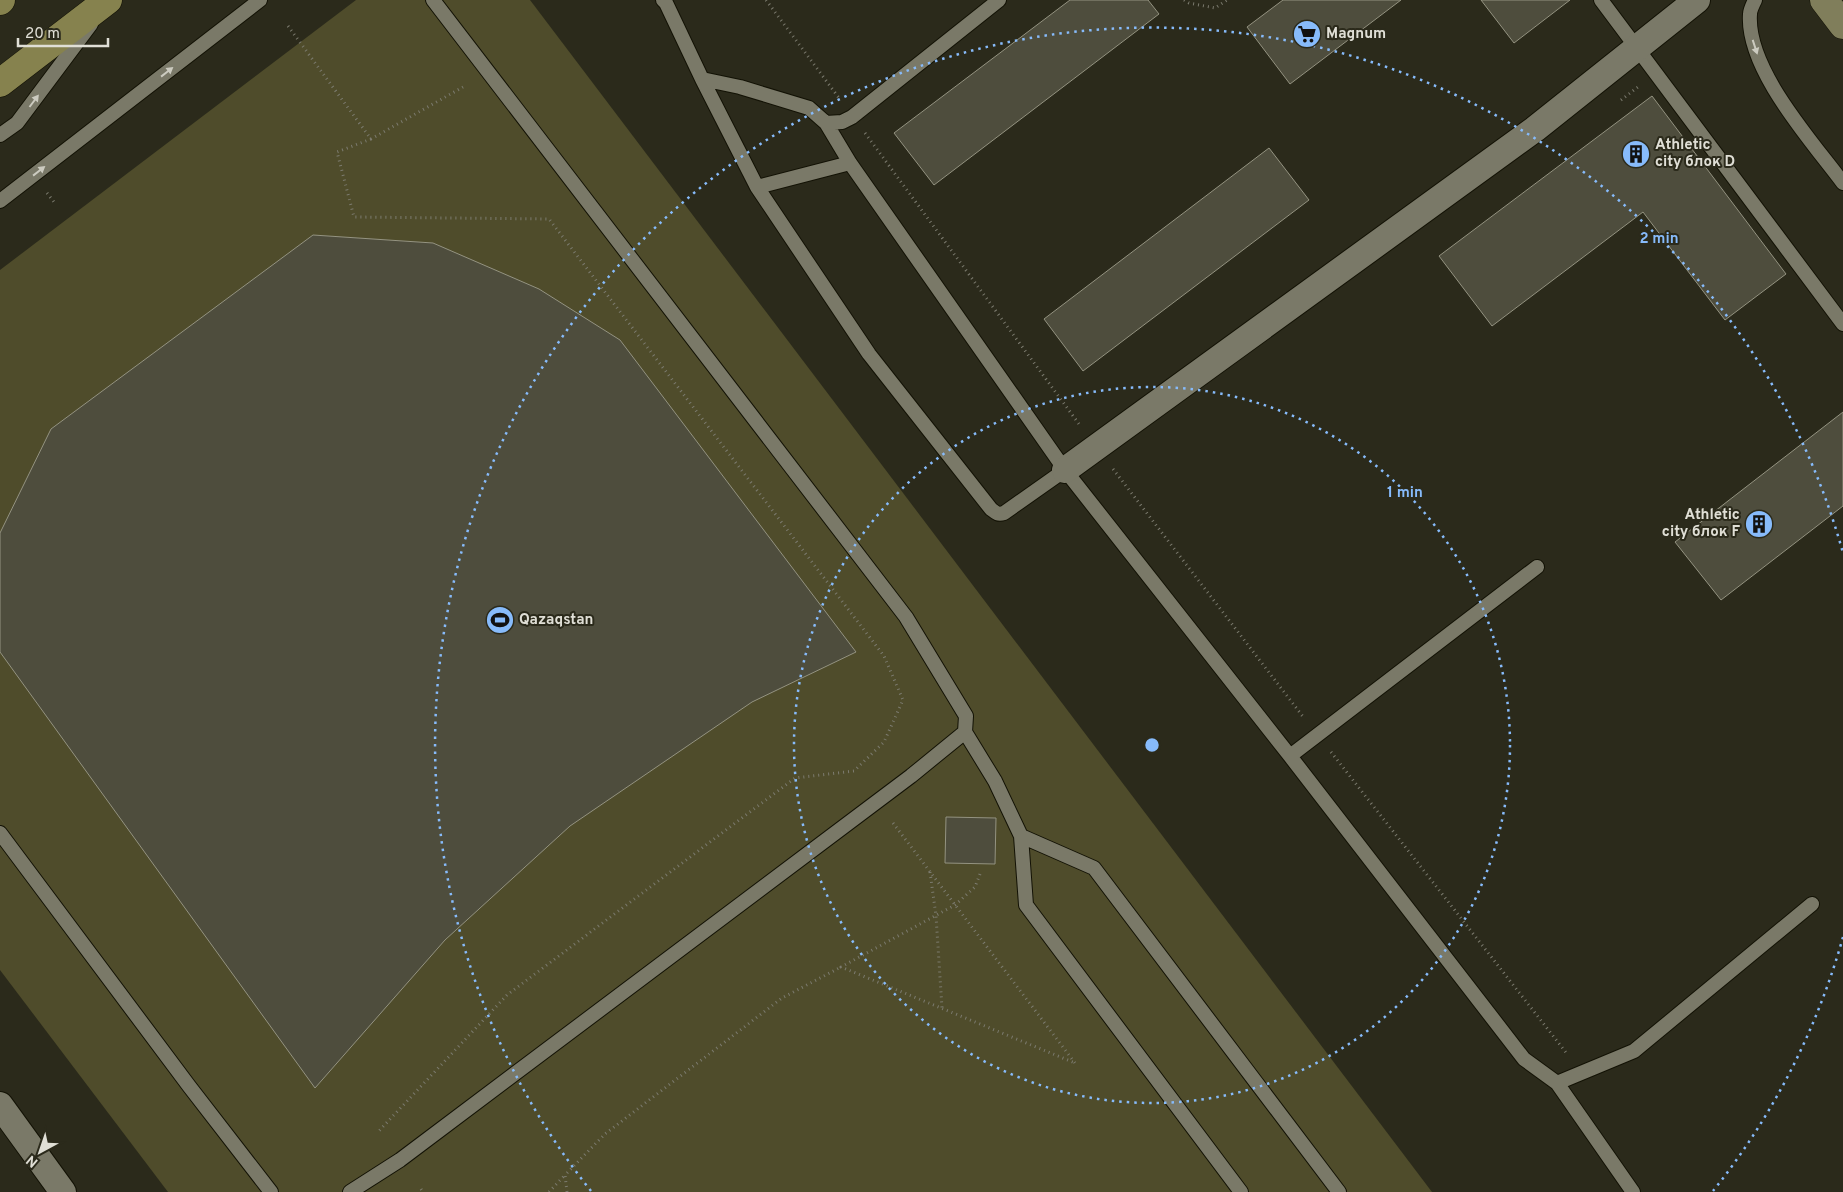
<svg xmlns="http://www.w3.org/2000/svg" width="1843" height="1192" viewBox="0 0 1843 1192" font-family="Overpass,sans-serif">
<rect width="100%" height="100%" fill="#2b2a1b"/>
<!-- green -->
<path fill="#4f4c2b" d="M356,0H530L1432,1192H168L0,970V270Z"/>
<!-- building -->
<path fill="#4e4d3d" stroke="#949381" d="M1070,0H1148L1159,14L934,185L894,133Z
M1283,0H1401L1290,84L1247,27Z
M1481,0H1570L1514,43Z
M1652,96L1786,274L1725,320L1643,212L1492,326L1439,256Z
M1269,148L1309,200L1083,371L1044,319Z
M313,235L433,243L539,289L620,340L856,652L752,702L570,826L445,940L315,1088L0,652V533L51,429Z
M1843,412V506L1721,600L1675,542Z
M946,817L996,818L995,864L945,863Z"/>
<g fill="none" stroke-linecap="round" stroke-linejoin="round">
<defs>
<path id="lane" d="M663,0L666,3L702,79L740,87L809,108L826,123L842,122L852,117L999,0
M1601,0L1843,324
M1755,0C1753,4 1750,10 1750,14C1746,69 1811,140 1843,183
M702,79L757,187L869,354L991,509C996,513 998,515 1004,513L1065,470
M826,123L850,163L1065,470L1290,756L1524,1059L1557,1083L1633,1192
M0,135L17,123L91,24
M757,187L850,163
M0,201L260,0
M965,732L995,781L1021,836L1026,905L1241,1192
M1290,756L1537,567
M0,833L189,1086L271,1192
M1021,836L1094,868L1339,1192
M1557,1083L1634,1051L1812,904
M350,1192L400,1160L911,776L965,732L966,716L906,617L433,0"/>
<path id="street" d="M1065,470L1535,129L1697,0
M0,1105L63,1192"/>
<path id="secondary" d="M1824,0L1843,25"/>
<path id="primary" d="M0,1L1,0
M0,83L108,0"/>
</defs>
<!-- lane casing -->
<use href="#lane" stroke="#131205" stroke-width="16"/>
<!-- street casing -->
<use href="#street" stroke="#131205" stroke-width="28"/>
<!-- secondary casing -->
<use href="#secondary" stroke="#131205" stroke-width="29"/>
<!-- primary casing -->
<use href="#primary" stroke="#131205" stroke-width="29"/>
<!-- path -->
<path stroke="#7c7b6f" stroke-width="3" stroke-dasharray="1 4" stroke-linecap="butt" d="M766,0L839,98
M1184,0L1189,3L1215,8L1227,0
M288,26L371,139L463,87
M1621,100L1638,87
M865,133L1079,424
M371,139L337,152L354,217L549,219L884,656L903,700L884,742L854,771L795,778L507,995L377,1133
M47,193L54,202
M1113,469L1304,718
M1331,752L1568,1055
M893,823L1075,1063
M930,872L936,916L942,1008
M980,874L975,887L955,905L841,967L1075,1063
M421,1189L423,1192
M549,1192L565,1175
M567,1192L565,1175L605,1134L782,998L841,967"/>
<!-- lane -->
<use href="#lane" stroke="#7a7968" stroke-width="14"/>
<!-- street -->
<use href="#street" stroke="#7a7968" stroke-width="26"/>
<!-- secondary -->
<use href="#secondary" stroke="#807e5b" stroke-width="28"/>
<!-- primary -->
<use href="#primary" stroke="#86824e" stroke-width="28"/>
</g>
<!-- one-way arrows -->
<defs><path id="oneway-solid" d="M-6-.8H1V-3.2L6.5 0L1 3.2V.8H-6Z" transform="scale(1.25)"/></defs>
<g fill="#cccbc0">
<use href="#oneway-solid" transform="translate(1755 47) rotate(72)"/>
<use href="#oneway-solid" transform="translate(167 72) rotate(-38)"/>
<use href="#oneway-solid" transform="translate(34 101) rotate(-53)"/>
<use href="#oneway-solid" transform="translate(39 171) rotate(-38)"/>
</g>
<!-- distance rings -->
<g fill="none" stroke="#87bbfb" stroke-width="2.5" stroke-dasharray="2.5 5">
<circle cx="1152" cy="745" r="358"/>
<path d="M1843 937A717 717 0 0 1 1713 1191M591 1191A717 717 0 1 1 1843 553"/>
</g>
<!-- icons -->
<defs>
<symbol id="supermarket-disc" viewBox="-11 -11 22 22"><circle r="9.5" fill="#87bbfb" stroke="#2b2a1b"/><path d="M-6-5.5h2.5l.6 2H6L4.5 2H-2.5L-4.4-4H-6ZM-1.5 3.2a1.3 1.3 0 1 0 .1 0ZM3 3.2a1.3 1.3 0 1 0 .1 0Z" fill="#111"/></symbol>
<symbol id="building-disc" viewBox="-11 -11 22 22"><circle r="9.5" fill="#87bbfb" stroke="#2b2a1b"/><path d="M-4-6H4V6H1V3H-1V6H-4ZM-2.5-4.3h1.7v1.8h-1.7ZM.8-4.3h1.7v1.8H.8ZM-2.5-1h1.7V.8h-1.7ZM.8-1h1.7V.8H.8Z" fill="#111"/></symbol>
<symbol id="stadium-disc" viewBox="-11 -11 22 22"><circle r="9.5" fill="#87bbfb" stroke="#2b2a1b"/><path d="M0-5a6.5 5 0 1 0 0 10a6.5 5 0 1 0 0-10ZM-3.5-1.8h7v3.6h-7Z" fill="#111"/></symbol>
</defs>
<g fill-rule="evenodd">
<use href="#supermarket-disc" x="1291" y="18" width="32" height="32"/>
<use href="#building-disc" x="1620" y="138" width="32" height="32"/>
<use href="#building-disc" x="1743" y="508" width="32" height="32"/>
<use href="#stadium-disc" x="484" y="604" width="32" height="32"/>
</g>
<g text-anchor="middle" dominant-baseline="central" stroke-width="4" stroke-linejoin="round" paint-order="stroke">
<!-- poi labels -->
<g font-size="15" font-weight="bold" fill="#e0dfd6" stroke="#2b2a1b" text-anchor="start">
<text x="1326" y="34">Magnum</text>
<text x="1655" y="145">Athletic<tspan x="1655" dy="17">city блок D</tspan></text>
<text x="1740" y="515" text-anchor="end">Athletic<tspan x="1740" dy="17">city блок F</tspan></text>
<text x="519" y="620">Qazaqstan</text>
</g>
</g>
<circle cx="1152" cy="745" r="8" fill="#87bbfb" stroke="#2b2a1b" stroke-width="2.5"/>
<g font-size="15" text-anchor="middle" font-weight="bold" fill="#87bbfb" stroke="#2b2a1b" stroke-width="4" stroke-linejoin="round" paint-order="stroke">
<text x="1659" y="243">2 min</text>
<text x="1405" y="497">1 min</text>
</g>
<!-- north arrow -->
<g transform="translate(40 1152) rotate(220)" stroke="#2b2a1b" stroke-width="4" paint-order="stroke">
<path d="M0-4L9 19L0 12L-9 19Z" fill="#e0dfd6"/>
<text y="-8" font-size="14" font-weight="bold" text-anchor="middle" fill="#e0dfd6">N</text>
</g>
<!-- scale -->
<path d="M18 38v8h90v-8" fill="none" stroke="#e0dfd6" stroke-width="2.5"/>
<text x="25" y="38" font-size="15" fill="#e0dfd6" stroke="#2b2a1b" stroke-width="4" paint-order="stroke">20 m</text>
</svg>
